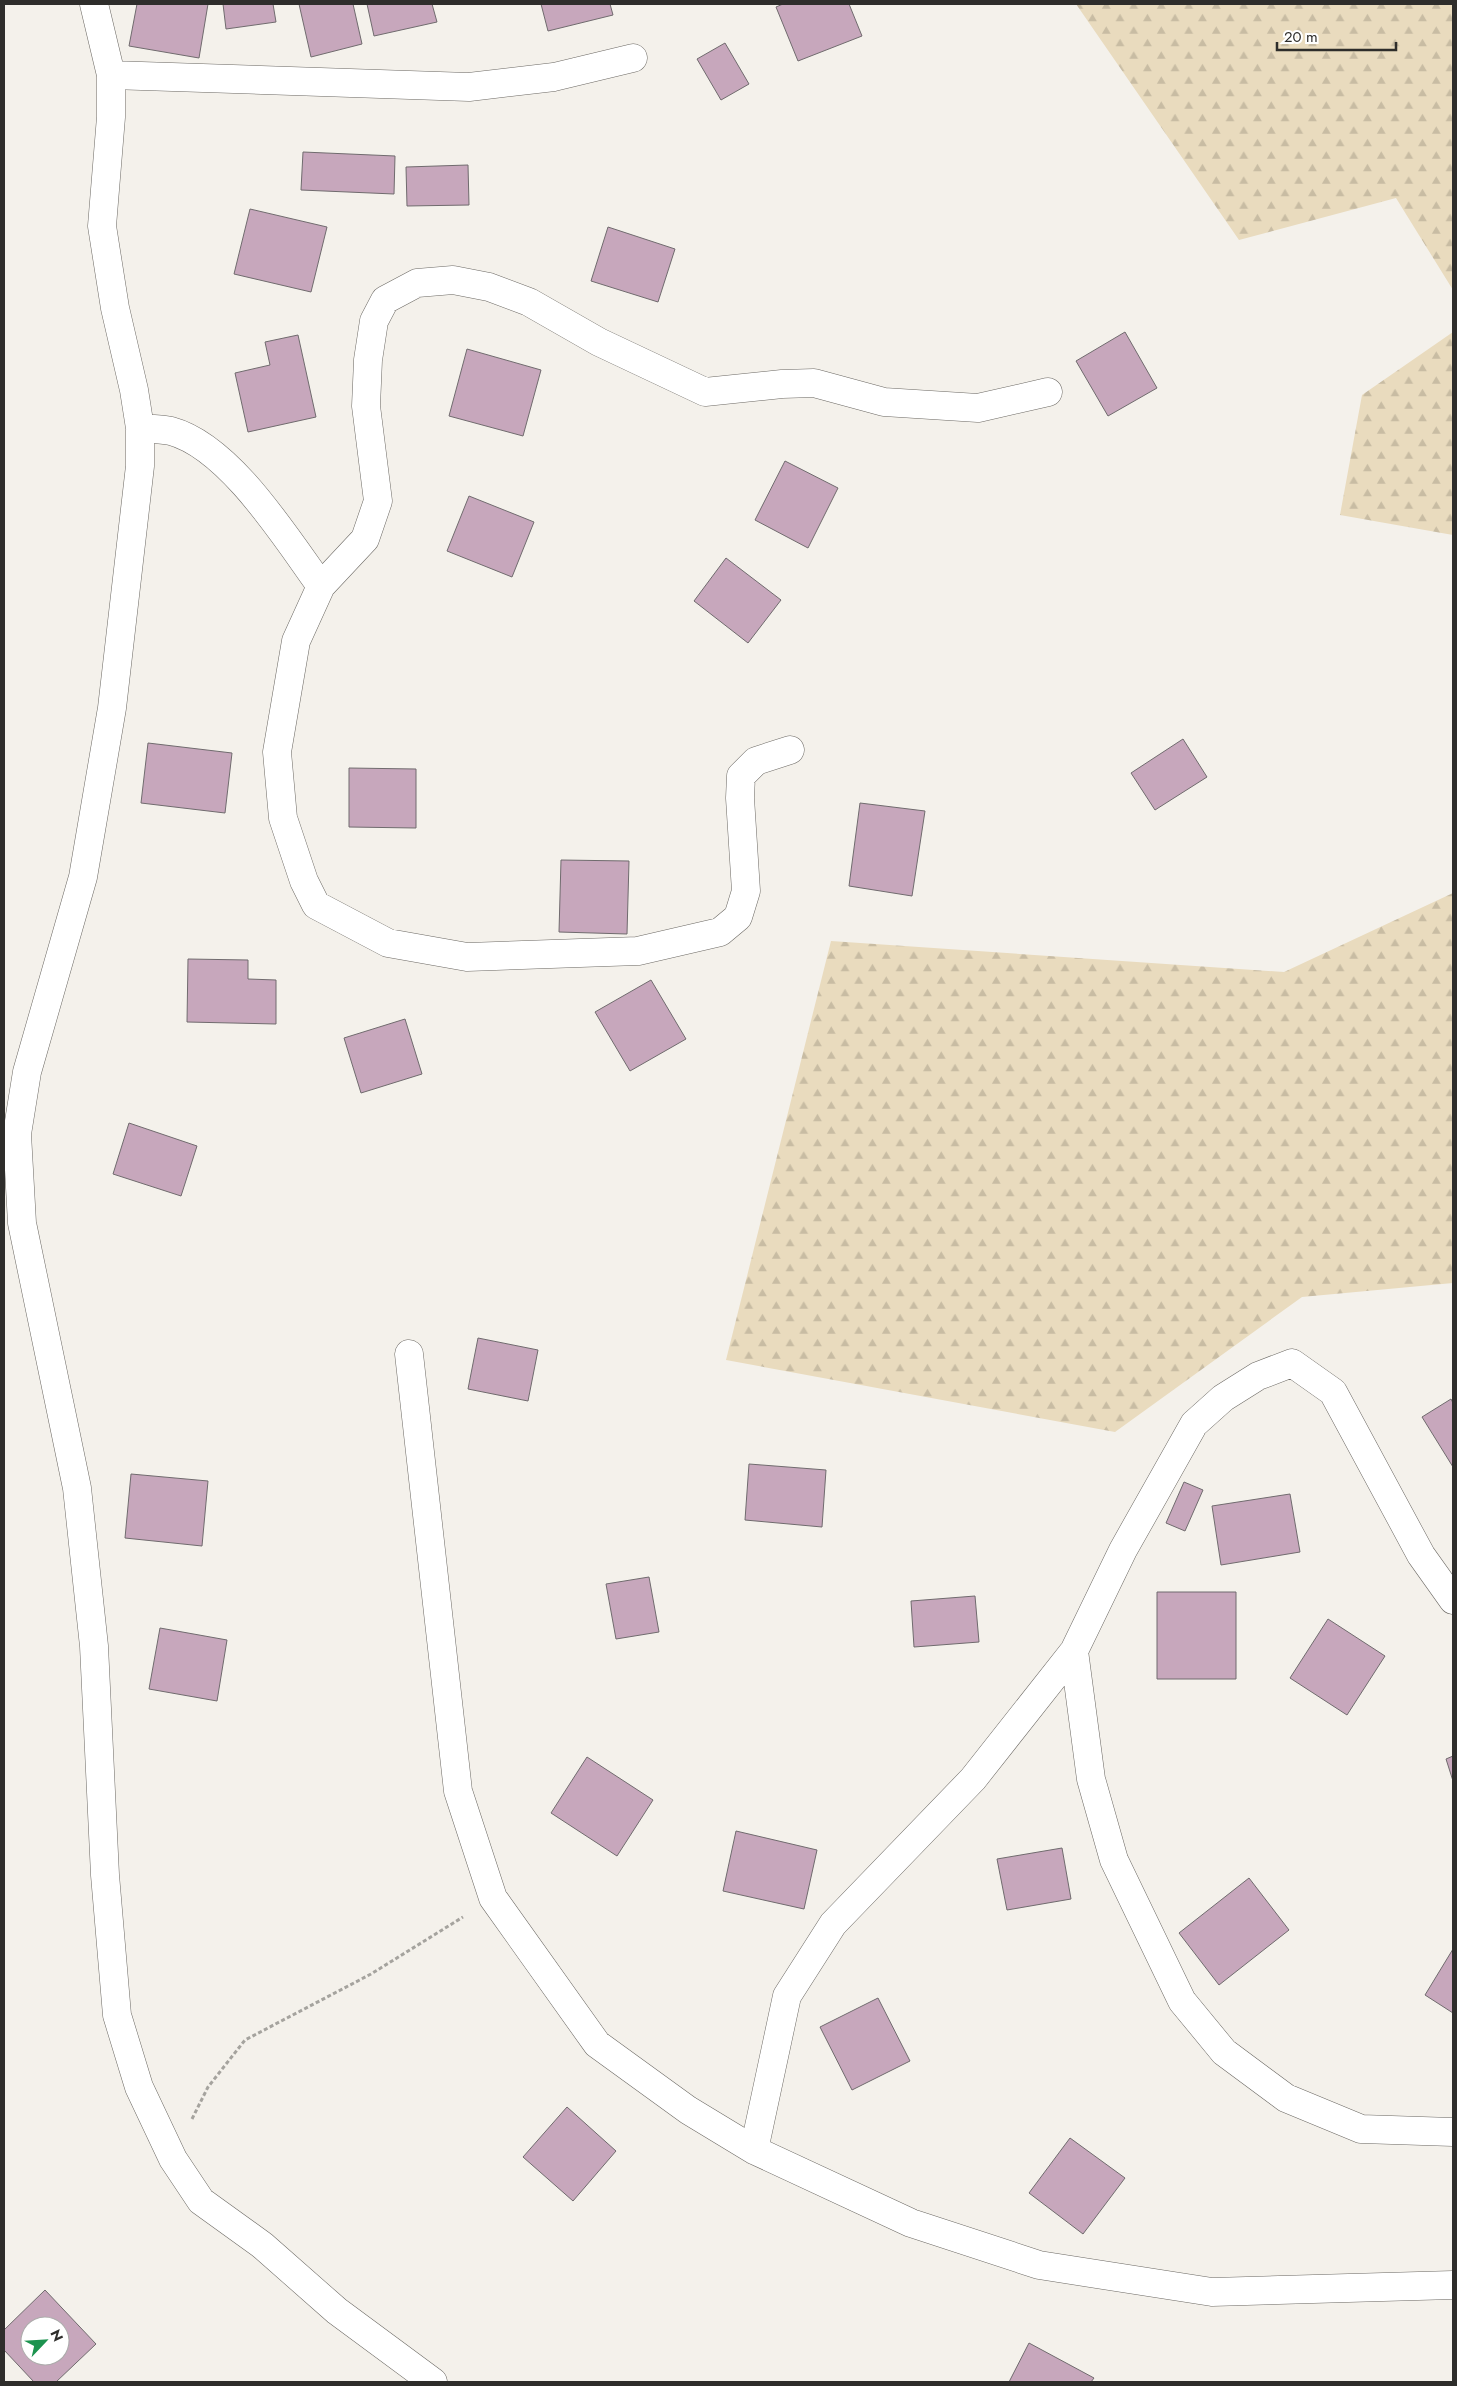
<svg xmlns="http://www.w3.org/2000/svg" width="1457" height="2386" viewBox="0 0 1457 2386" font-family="Jost,sans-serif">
<defs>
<pattern id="forest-firs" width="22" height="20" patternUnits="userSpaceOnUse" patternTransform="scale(1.25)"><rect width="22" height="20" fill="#e9dbbe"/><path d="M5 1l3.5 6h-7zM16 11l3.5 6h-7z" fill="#c8bca3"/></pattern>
</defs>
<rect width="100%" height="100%" fill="#f4f1eb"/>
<!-- forest -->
<path fill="url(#forest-firs)" d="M1076,4H1453V290L1396,198L1239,240Z
M1453,332V535L1340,515L1362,395Z
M1453,893V1283L1302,1297L1115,1432L726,1360L831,941L1284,972Z"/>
<!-- building -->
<path fill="#c7a7bc" stroke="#706b6e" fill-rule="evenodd" d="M137,4H208L199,58L129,46Z
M223,4H273L276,22L226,29Z
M299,4H353L362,44L311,57Z
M367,4H432L437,22L374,36Z
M541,4H610L613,15L548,31Z
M783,4H849L862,36L798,61L776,7Z
M725,43L749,84L721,100L697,59Z
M303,152L395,156L394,194L301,190Z
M468,165L469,205L407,206L406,167Z
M250,209L327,227L311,292L234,274Z
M608,227L675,249L658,302L591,281Z
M1125,332L1157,388L1108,416L1076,361Z
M298,335L316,417L248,432L235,373L270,365L265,342Z
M467,349L541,370L523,436L449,416Z
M785,461L838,488L808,548L755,520Z
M469,496L534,522L512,577L447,551Z
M726,558L781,600L748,643L694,601Z
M1183,739L1207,777L1155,810L1131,773Z
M148,743L232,753L225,813L141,803Z
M349,768L416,769V828L349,827Z
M860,803L925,811L912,896L849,886Z
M561,860L629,861L627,934L559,932Z
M188,959L248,960V979L276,980V1024L187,1022Z
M651,980L686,1039L630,1071L595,1012Z
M405,1019L422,1074L361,1093L344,1038Z
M129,1123L197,1146L181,1196L113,1174Z
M478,1338L538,1350L528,1401L468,1389Z
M1451,1399L1453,1403V1467L1422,1417Z
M749,1464L826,1470L822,1527L745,1520Z
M131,1474L208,1481L202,1546L125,1538Z
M1184,1482L1203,1490L1185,1531L1166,1523Z
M1290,1494L1300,1552L1221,1565L1212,1506Z
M649,1577L659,1632L616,1639L606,1584Z
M1157,1592H1236V1679H1157Z
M975,1596L979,1642L914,1647L911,1601Z
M1328,1619L1385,1656L1347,1715L1290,1678Z
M160,1628L227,1640L217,1701L149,1689Z
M1453,1756V1781L1446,1759Z
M587,1757L653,1800L617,1856L551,1813Z
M736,1831L817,1850L804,1909L723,1891Z
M1062,1848L1071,1899L1007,1910L997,1859Z
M1249,1878L1289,1930L1219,1985L1179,1933Z
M1453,1949V2013L1425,1995Z
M878,1998L910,2061L852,2090L820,2027Z
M567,2107L616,2151L573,2201L523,2157Z
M1070,2138L1125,2178L1083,2234L1029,2193Z
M45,2290L96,2344L56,2382H34L4,2350V2330ZM30,2326H60V2356H30Z
M1029,2343L1094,2378L1091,2382H1009Z"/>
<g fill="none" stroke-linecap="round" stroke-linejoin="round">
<defs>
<path id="minor" d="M94,4L111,75V117L102,226L115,308L134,390L140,428V466L112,708L83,877L27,1072L17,1134L22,1223L77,1488L94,1646L105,1875L117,2015L139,2087L173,2159L201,2201L262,2245L337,2311L433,2382
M111,75L469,87L554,77L633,58
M140,428C150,429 161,429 171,431C230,447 286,538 321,586
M790,750L756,761L741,776L740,798L746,891L738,917L720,932L638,951L467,957L388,943L316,905L304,881L283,818L277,752L296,641L321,586L365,539L378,501L366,406L368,360L374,321L385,300L417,283L453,280L489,287L529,302L599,342L705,392L782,384L814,383L884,402L978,408L1048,392
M409,1354L458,1791L493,1898L597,2044L688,2110L754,2150L911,2223L1039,2265L1212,2292L1453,2285
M1074,1651L1091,1779L1114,1860L1182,2001L1224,2052L1286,2098L1361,2129L1453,2132
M754,2150L787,1996L833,1924L973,1779L1074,1651L1123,1550L1194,1424L1223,1398L1258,1376L1292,1363L1333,1392L1421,1555L1453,1600"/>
</defs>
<!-- minor casing -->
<use href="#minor" stroke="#6c6964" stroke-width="29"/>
<!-- path -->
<path stroke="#a5a39e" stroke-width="3" stroke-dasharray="4 2.5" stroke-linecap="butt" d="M192,2119L208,2087L245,2040L371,1974L463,1917"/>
<!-- minor -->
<use href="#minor" stroke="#fff" stroke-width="28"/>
</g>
<!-- border -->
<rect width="1457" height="2386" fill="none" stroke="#2e2d2b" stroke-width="10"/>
<!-- north arrow -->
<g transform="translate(45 2341) rotate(65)"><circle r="24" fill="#ffffff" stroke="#ababaa"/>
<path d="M0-4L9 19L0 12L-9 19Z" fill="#1c934f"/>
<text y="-8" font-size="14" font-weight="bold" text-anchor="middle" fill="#2e2d2b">N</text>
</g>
<!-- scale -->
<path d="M1277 42v8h119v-8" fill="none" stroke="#2e2d2b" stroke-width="2.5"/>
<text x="1284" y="42" font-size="15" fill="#2e2d2b" stroke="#ffffff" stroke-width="4" paint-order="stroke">20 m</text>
</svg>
